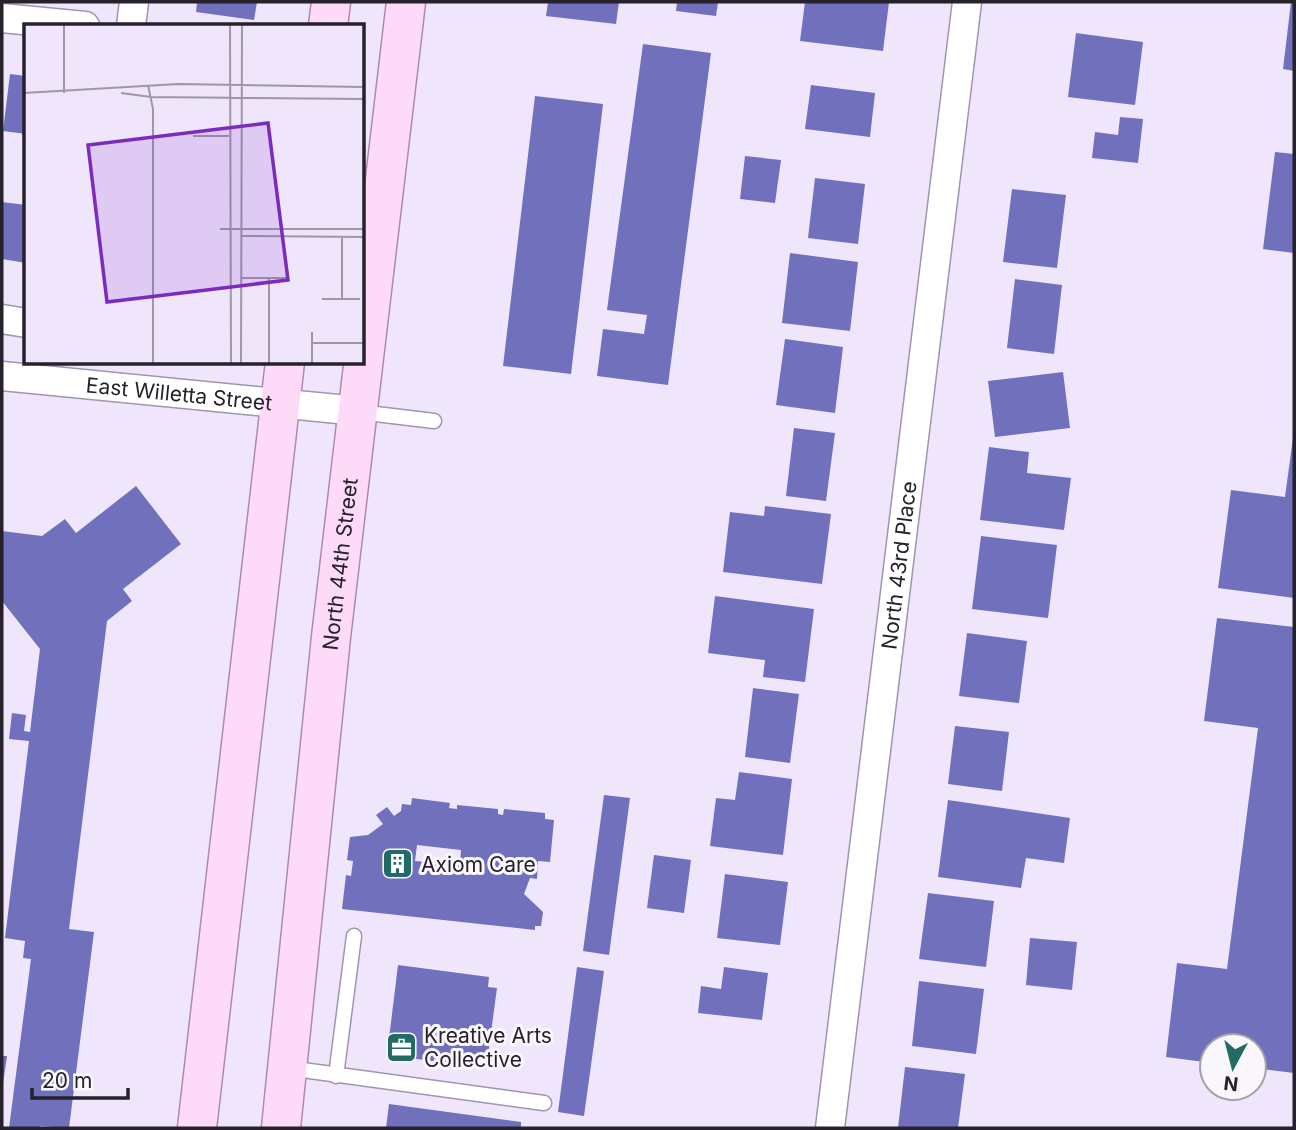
<svg xmlns="http://www.w3.org/2000/svg" width="1296" height="1130" viewBox="0 0 1296 1130" font-family="Inter,sans-serif">
<rect width="100%" height="100%" fill="#f0e6fc"/>
<!-- building -->
<path fill="#7070bc" fill-rule="evenodd" d="M197,2H257L254,20L196,12Z
M548,2H619L616,24L546,16Z
M677,2H718L716,16L676,11Z
M805,2H889L883,51L800,41Z
M1291,2H1294V71L1283,69Z
M1076,33L1143,42L1135,105L1068,97Z
M643,44L711,53L668,385L597,376L603,329L644,334L647,315L607,310Z
M10,74L26,76V134L3,131Z
M811,85L875,93L870,137L805,129Z
M535,96L603,104L571,374L503,366Z
M1120,117L1143,119L1138,163L1092,158L1095,132L1118,135Z
M1275,152L1294,154V253L1263,249Z
M745,156L781,160L775,203L740,199Z
M815,178L865,184L858,244L808,238Z
M1012,189L1066,195L1057,268L1003,262Z
M2,202L26,205V263L2,259Z
M790,253L858,262L850,331L782,323Z
M1015,279L1062,285L1054,354L1007,348Z
M785,339L843,347L835,413L776,405Z
M1063,372L1070,428L995,437L988,381Z
M794,428L835,433L826,501L786,496Z
M1293,438L1294,598L1218,588L1231,490L1285,497Z
M989,447L1029,452L1027,473L1071,478L1064,530L980,520Z
M136,486L181,544L123,589L132,601L107,621L69,929L94,932L69,1128L40,1126V1128H9L31,959L23,958L25,941L5,938L29,741L9,739L12,713L26,715L24,731L30,732L40,649L2,601V531L42,536L65,519L76,533Z
M765,506L831,514L822,584L723,572L730,512L764,516Z
M981,536L1057,545L1048,618L972,609Z
M715,596L814,609L805,682L763,677L765,660L708,653Z
M1217,618L1294,627V1073L1254,1068V1046H1212V1063L1166,1057L1177,963L1227,969L1258,728L1204,721Z
M967,633L1027,641L1019,703L959,696Z
M753,688L799,694L790,763L745,757Z
M955,726L1009,732L1002,791L948,784Z
M739,772L792,779L783,855L710,846L716,798L735,800Z
M604,795L630,798L609,955L583,951Z
M412,798L450,803L449,808L457,809V805L498,809V814L503,815L504,809L545,813V819L554,820L550,862L538,861L537,879L530,878L524,894L543,912L541,926H535V930L342,909L346,875L351,876L353,861L347,860L350,837L368,835L383,824L376,815L387,807L394,816L401,811L402,804L411,805ZM417,845L461,850L460,865L415,861Z
M948,800L1070,818L1064,863L1026,858L1021,888L938,877Z
M654,855L691,860L684,913L647,908Z
M725,874L788,882L780,945L717,938Z
M928,893L994,901L986,967L919,959Z
M1030,938L1077,942L1072,990L1026,985Z
M398,965L489,977L488,987L497,988L488,1055L479,1054L477,1067L387,1055Z
M577,967L604,971L584,1116L558,1112Z
M724,967L768,973L762,1020L698,1013L701,986L721,989Z
M919,981L984,989L976,1054L912,1046Z
M2,1056H7L3,1083H2Z
M905,1067L965,1074L958,1128H898Z
M389,1104L521,1122V1128H386Z"/>
<g fill="none" stroke-linecap="round" stroke-linejoin="round">
<defs>
<path id="service" d="M359,412L434,421
M288,1068L544,1103
M336,1076L354,936"/>
<g id="minor">
<path d="M2,18L85,26"/>
<path d="M131,26L134,2"/>
<path d="M2,319L26,323"/>
<path id="s1" d="M2,376L358,411"/>
<path id="s2" d="M830,1128L967,2"/>
</g>
<g id="primary">
<path d="M328,26L331,2"/>
<path d="M197,1128L285,362"/>
<path id="s3" d="M281,1128L331,637L406,2"/>
</g>
</defs>
<!-- service casing -->
<use href="#service" stroke="#a094ae" stroke-width="17"/>
<!-- minor casing -->
<use href="#minor" stroke="#a094ae" stroke-width="31"/>
<!-- primary casing -->
<use href="#primary" stroke="#b089ae" stroke-width="41"/>
<!-- service -->
<use href="#service" stroke="#fff" stroke-width="14"/>
<!-- minor -->
<use href="#minor" stroke="#fff" stroke-width="28"/>
<!-- primary -->
<use href="#primary" stroke="#fcdaf8" stroke-width="38"/>
</g>
<!-- icons -->
<defs>
<symbol id="building-square" viewBox="-11 -11 22 22"><rect x="-9" y="-9" width="18" height="18" rx="4" fill="#216b64" stroke="#f9f7fc"/><path d="M-4-6H4V6H1V3H-1V6H-4ZM-2.5-4.3h1.7v1.8h-1.7ZM.8-4.3h1.7v1.8H.8ZM-2.5-1h1.7V.8h-1.7ZM.8-1h1.7V.8H.8Z" fill="#fff"/></symbol>
<symbol id="office-square" viewBox="-11 -11 22 22"><rect x="-9" y="-9" width="18" height="18" rx="4" fill="#216b64" stroke="#f9f7fc"/><path d="M-6-3h4V-5.5h4V-3h4V5H-6ZM-1-4.5V-3h2v-1.5ZM-6 0V1H6V0Z" fill="#fff"/></symbol>
</defs>
<g fill-rule="evenodd">
<use href="#building-square" x="380" y="846" width="35" height="35"/>
<use href="#office-square" x="384" y="1030" width="35" height="35"/>
</g>
<g text-anchor="middle" dominant-baseline="central" stroke-width="6" stroke-linejoin="round" paint-order="stroke">
<!-- street labels -->
<g font-size="21" fill="#26212b" stroke="#f9f7fc">
<text stroke="none"><textPath href="#s1" startOffset="178">East Willetta Street</textPath></text>
<text stroke="none"><textPath href="#s3" startOffset="567">North 44th Street</textPath></text>
<text stroke="none"><textPath href="#s2" startOffset="567">North 43rd Place</textPath></text>
</g>
<!-- poi labels -->
<g font-size="21" fill="#26212b" stroke="#f9f7fc" text-anchor="start">
<text x="421" y="864">Axiom Care</text>
<text x="424" y="1035">Kreative Arts<tspan x="424" dy="24">Collective</tspan></text>
</g>
</g>
<!-- overview -->
<g transform="translate(24 24)">
<rect width="340" height="340" fill="#f0e6fc"/>
<path fill="none" stroke="#9f97a8" stroke-width="2" d="M206,1L207,339M124,61L129,85V339M0,69L154,60L340,63M40,69V1M97,69L127,73L340,75M169,112H205M196,205H340M218,212L340,213M218,254H264M245,254V339M298,275H336M318,275V213M288,319H340M217,339L218,1M288,339V308"/>
<path fill="#7b2cbf" fill-opacity="0.15" stroke="#7b2cbf" stroke-width="3.5" d="M244,99L264,256L83,278L64,121Z"/>
<rect width="340" height="340" fill="none" stroke="#26212b" stroke-width="3.5"/>
</g>
<!-- border -->
<rect width="1296" height="1130" fill="none" stroke="#26212b" stroke-width="7"/>
<!-- north arrow -->
<g transform="translate(1233 1067) rotate(187)"><circle r="33" fill="#f9f7fc" stroke="#a5a1a8" stroke-width="2"/>
<path d="M0-5L12 26L0 18L-12 26Z" fill="#216b64"/>
<text y="-10" font-size="19" font-weight="bold" text-anchor="middle" fill="#26212b">N</text>
</g>
<!-- scale -->
<path d="M32 1088v10h96v-10" fill="none" stroke="#26212b" stroke-width="3.5"/>
<text x="42" y="1088" font-size="21" fill="#26212b" stroke="#f9f7fc" stroke-width="5" paint-order="stroke">20 m</text>
</svg>
